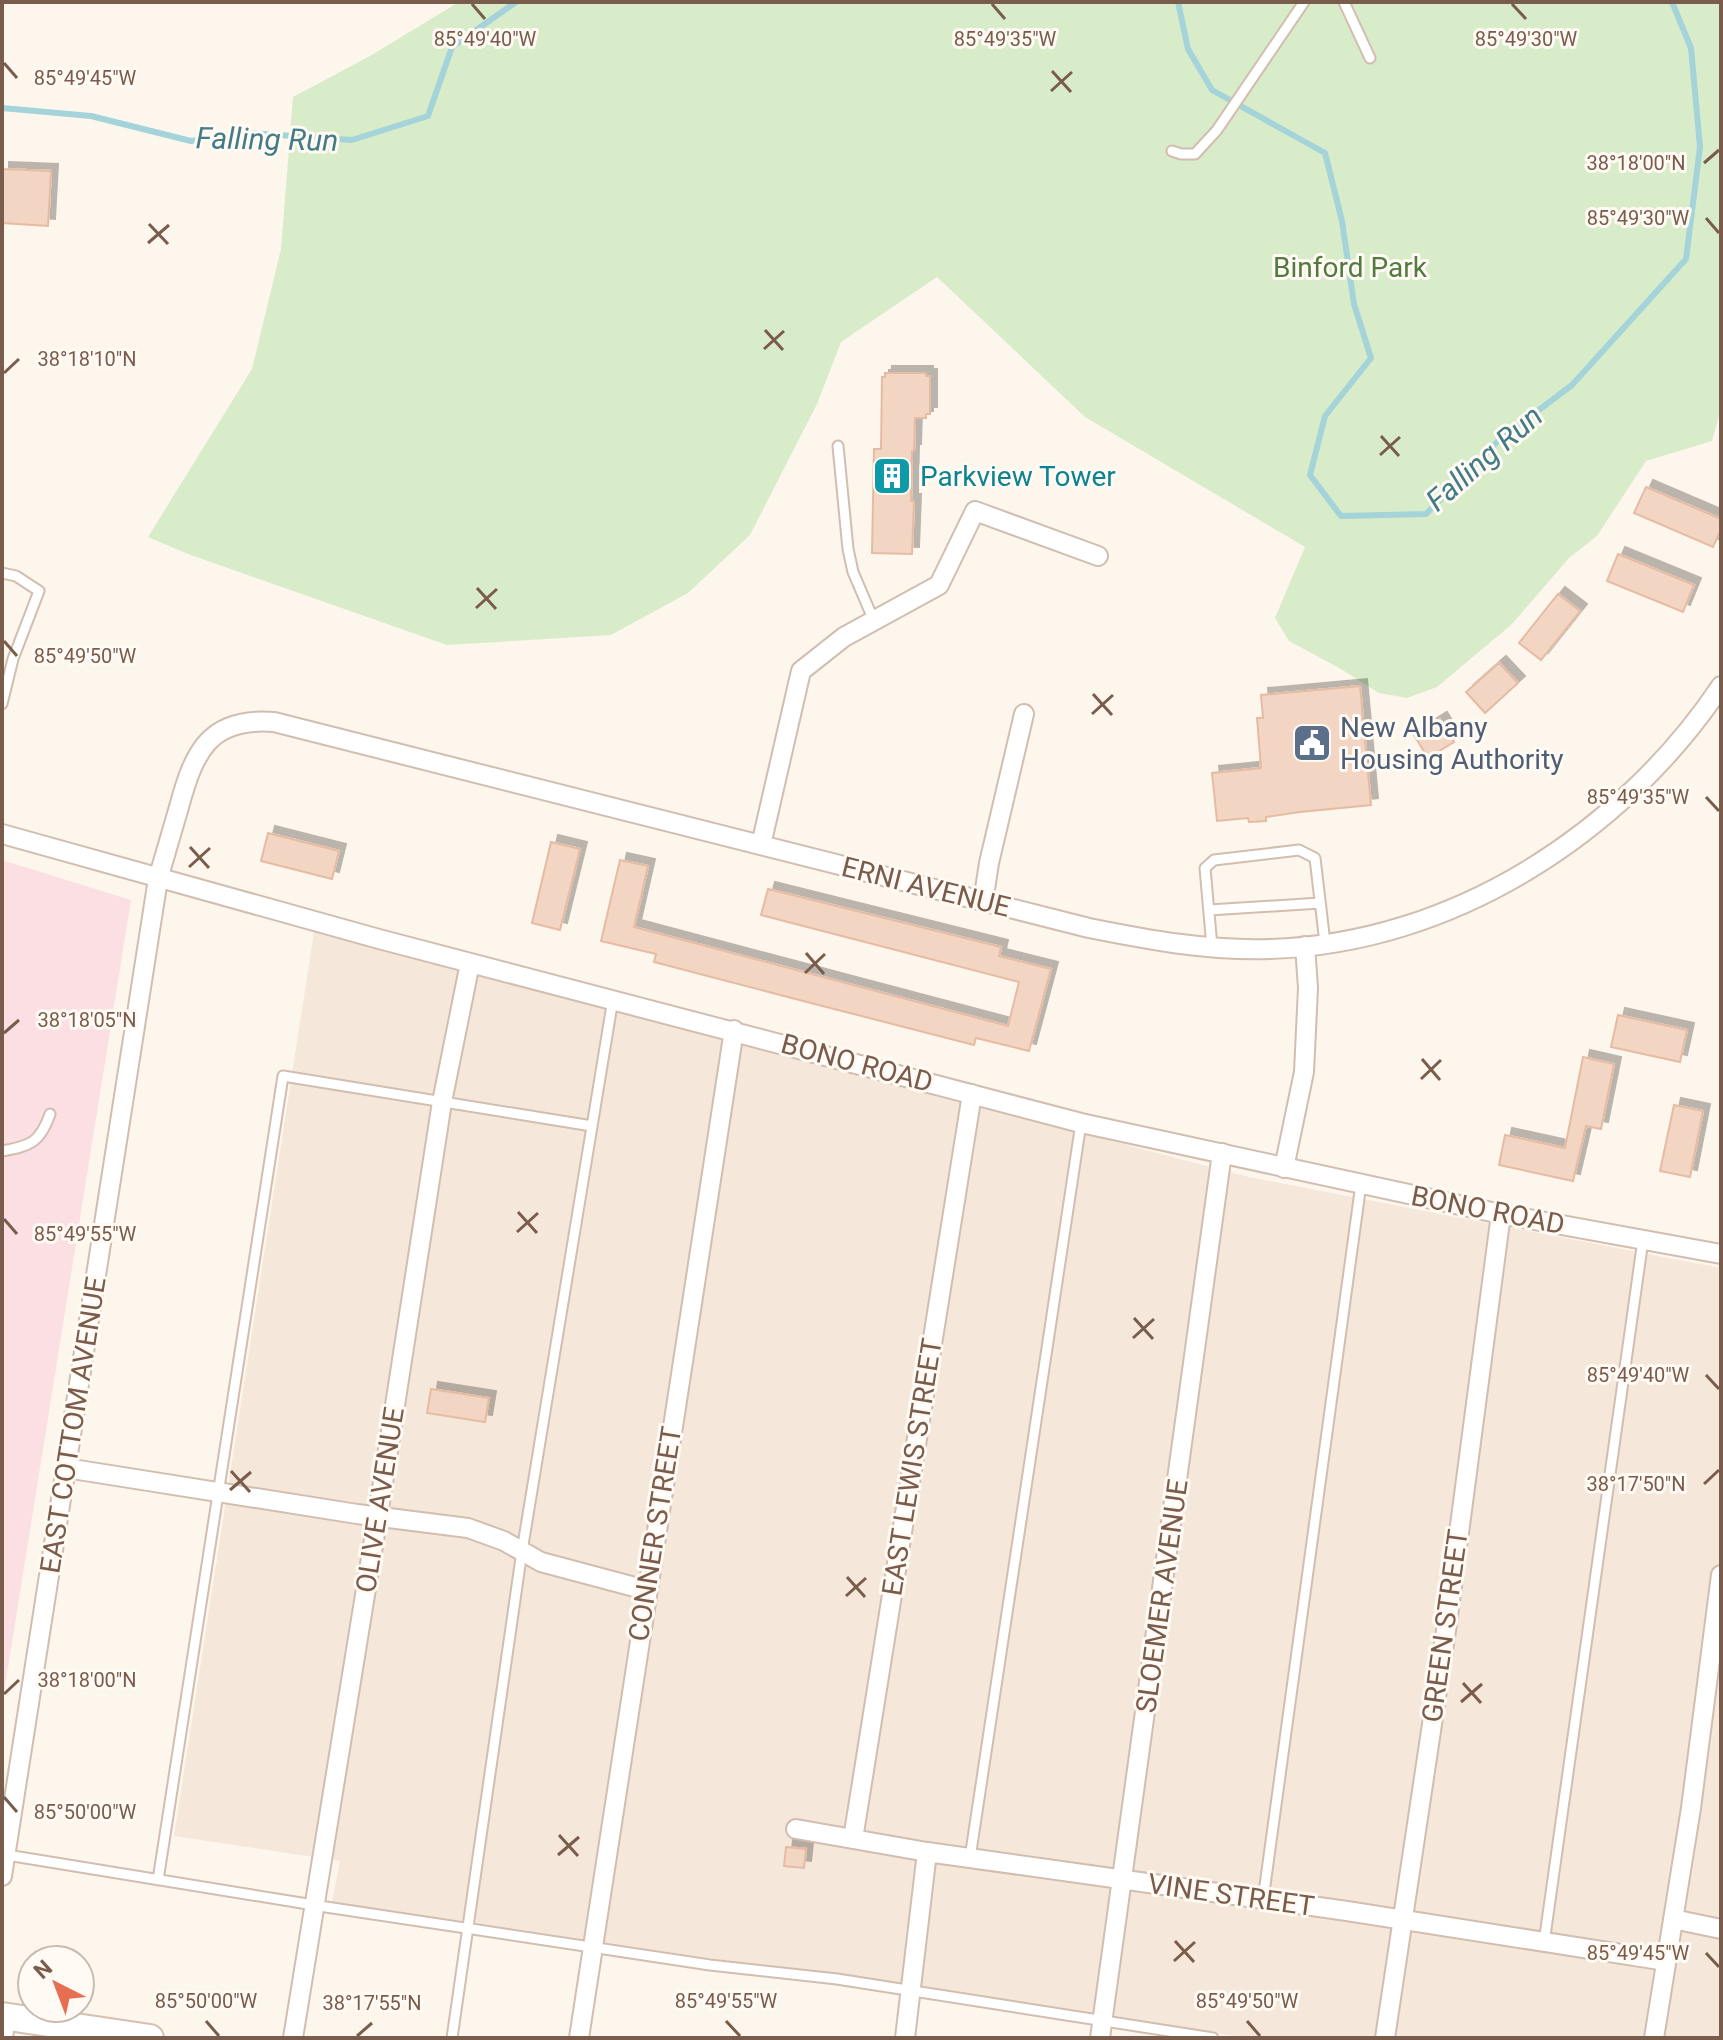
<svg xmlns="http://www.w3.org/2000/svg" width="1723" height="2040" viewBox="0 0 1723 2040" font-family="Roboto,sans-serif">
<defs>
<filter id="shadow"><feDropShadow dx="7" dy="-7" stdDeviation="0" flood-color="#0004"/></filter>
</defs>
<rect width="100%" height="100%" fill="#fdf6ec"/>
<!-- residential -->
<path fill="#f5e8da" d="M314,932L1249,1177L1721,1268V2038H1247L332,1902L340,1861L174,1836Z"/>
<!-- medical -->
<path fill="#fbdfe3" d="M2,860L131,900L2,1705Z"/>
<!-- green -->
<path fill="#d8ecc9" d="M459,2H1721V409L1712,441L1646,461L1597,536L1569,558L1511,625L1437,687L1407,698L1379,693L1341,669L1289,641L1275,618L1305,547L1085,417L937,277L841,342L817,404L750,535L688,593L611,635L447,645L188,554L148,537L252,369L281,249L293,97L370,56Z"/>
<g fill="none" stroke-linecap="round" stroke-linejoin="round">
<!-- stream -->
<path stroke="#a5d3da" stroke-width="6" d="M1178,2L1188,49L1212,90L1325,153L1342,221L1354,304L1371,358L1325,416L1310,475L1341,516L1426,514L1499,440L1572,385L1686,259L1700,147L1691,48L1672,2
M2,108L91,116L191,141L250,133L352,140L428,116L452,47L516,2"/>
</g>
<!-- building -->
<path fill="#f3d5c3" stroke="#e6bba3" stroke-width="2" filter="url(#shadow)" d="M2,169L51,171L48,226L2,223Z
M885,373H926V376H930V414H926V418H915L914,451H912L911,501H914L912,554L872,553L874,449H881L882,377H885Z
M1646,487L1721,519V529L1713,547L1634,513Z
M1618,554L1694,585L1683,612L1607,581Z
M1558,594L1580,611L1541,660L1519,643Z
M1499,663L1518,683L1485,713L1466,692Z
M1360,686L1371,805L1300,812L1266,817V821L1249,822L1248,818L1217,821L1212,773L1261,768L1257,718H1263L1261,695Z
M1440,719L1454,742L1428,758L1414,735Z
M268,833L339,851L332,879L261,861Z
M551,842L580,849L560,930L532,923Z
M620,860L648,866L634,927L1008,1026L1019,982L761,915L768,889L1001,947L999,956L1051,969L1029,1051L976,1038L974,1045L807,1002L654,962L656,954L601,941Z
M1618,1015L1687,1030L1680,1062L1611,1047Z
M1583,1057L1614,1064L1601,1129L1586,1126L1573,1181L1499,1165L1505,1135L1565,1148Z
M1674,1105L1703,1111L1690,1177L1660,1171Z
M431,1389L489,1398L485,1422L427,1413Z
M786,1847L806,1849L804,1868L784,1866Z"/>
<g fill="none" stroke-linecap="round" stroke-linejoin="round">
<defs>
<path id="service" d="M1344,2L1370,58
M1172,151L1181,154H1195L1217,130L1304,2
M838,446L848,549L853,572L874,621
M2,573L16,576L39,591L13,659L2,704
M1209,910L1320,903
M1212,947L1205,868L1214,860L1299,850L1315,858L1325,943
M2,1151C30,1146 40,1143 50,1114
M7,1855L326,1907L710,1965L837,1979L1213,2038
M970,1858L1081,1123
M158,1880L283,1076L592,1126
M1263,1900L1361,1184
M1544,1943L1643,1240
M452,2038L522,1551L613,999"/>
<path id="minor" d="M2,834L379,939L1081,1123L1501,1214L1721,1254
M761,845L801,671L844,637L939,585L975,511L1098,556
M983,902L989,863L1024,714
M1284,1168L1304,1072L1308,988L1305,946
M66,1468L357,1514L468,1528L504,1541L541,1562L646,1590
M796,1829L927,1852L1347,1911L1666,1961
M853,1839L972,1094
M2,1876L158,879C165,855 172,831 179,807C194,752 209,717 274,722L1089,928C1149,940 1208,951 1270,949C1451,944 1622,834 1721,686
M1673,1919L1721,1929
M3,2038L6,2016
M293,2038L378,1515L442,1102L470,963
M579,2038L734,1030
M905,2038L927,1852
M1100,2038L1222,1153
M1385,2038L1447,1624L1501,1214
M1654,2038L1691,1808L1721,1575"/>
<path id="secondary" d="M2,2016L150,2038"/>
</defs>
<!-- service casing -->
<use href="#service" stroke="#d1beb0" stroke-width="13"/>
<!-- minor casing -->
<use href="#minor" stroke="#d1beb0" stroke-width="22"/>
<!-- secondary casing -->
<use href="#secondary" stroke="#d6c0b0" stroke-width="30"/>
<!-- service -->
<use href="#service" stroke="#fff" stroke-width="9"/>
<!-- minor -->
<use href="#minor" stroke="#fff" stroke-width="18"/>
<!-- secondary -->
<use href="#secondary" stroke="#fff" stroke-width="26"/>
</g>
<!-- ticks -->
<path fill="none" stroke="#7a5c4d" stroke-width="3" d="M472,4L485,19M992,4L1005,19M1512,4L1526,19M4,63L17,78M1052,71L1071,92M1051,91L1072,72M1704,163L1719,150M1706,218L1719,233M149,224L168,244M148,243L169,225M765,330L783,350M764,349L784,331M4,373L19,359M1381,436L1399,456M1380,455L1400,437M477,588L496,609M476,608L497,589M4,641L17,656M1093,694L1112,715M1092,714L1113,695M1706,797L1719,811M190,847L209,868M189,867L210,848M806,953L824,974M805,973L825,954M4,1033L19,1020M1422,1059L1440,1080M1421,1079L1441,1060M518,1212L537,1233M4,1219L17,1234M517,1232L538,1213M1134,1318L1153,1339M1133,1338L1154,1319M1706,1375L1719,1389M231,1471L250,1492M1704,1484L1719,1470M230,1490L251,1472M847,1577L865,1597M846,1596L866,1578M1463,1683L1481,1703M4,1694L19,1680M1461,1702L1482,1684M4,1797L17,1812M559,1835L578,1856M558,1855L579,1837M1175,1941L1194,1962M1706,1953L1719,1967M1174,1961L1195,1942M206,2021L219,2036M726,2021L740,2036M1247,2021L1260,2036M357,2036L372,2023"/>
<!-- icons -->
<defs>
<symbol id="building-square" viewBox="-11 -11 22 22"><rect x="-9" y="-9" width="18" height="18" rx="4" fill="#0f9aa8" stroke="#fffaf3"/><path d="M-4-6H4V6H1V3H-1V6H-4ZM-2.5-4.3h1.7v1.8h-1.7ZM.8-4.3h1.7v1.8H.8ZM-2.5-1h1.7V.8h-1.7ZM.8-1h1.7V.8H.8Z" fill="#fff"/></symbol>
<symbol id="civic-square" viewBox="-11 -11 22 22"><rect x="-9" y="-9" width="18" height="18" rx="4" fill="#5c6f8a" stroke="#fffaf3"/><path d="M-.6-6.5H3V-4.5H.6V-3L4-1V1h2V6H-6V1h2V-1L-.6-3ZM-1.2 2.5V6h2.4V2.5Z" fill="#fff"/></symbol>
</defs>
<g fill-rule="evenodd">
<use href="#building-square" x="870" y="454" width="44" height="44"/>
<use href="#civic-square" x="1290" y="721" width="44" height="44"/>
</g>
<g text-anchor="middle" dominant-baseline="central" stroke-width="6" stroke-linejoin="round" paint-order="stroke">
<!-- park labels -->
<g font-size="28" fill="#537a41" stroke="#fffaf3">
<text x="1350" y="267">Binford Park</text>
</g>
<!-- culture labels -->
<g font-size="28" fill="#0d838f" stroke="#fffaf3" text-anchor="start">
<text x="920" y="476">Parkview Tower</text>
</g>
<!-- service labels -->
<g font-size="28" fill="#4e5e75" stroke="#fffaf3" text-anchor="start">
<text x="1340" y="727">New Albany<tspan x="1340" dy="32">Housing Authority</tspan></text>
</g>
<!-- street labels -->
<g font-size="28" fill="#7a5c4d" stroke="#fffaf3">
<text transform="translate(926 887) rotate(14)">ERNI AVENUE</text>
<text transform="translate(857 1063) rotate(15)">BONO ROAD</text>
<text transform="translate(1488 1210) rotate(11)">BONO ROAD</text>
<text transform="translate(73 1425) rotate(-81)">EAST COTTOM AVENUE</text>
<text transform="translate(912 1467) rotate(-81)">EAST LEWIS STREET</text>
<text transform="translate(380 1500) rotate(-81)">OLIVE AVENUE</text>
<text transform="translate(655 1534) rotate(-81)">CONNER STREET</text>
<text transform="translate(1162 1596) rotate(-82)">SLOEMER AVENUE</text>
<text transform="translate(1445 1626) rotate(-82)">GREEN STREET</text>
<text transform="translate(1231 1895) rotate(8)">VINE STREET</text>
</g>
<!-- water labels -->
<g font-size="30" font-style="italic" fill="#437c86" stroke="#fffaf3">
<text transform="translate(267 139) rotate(1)">Falling Run</text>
<text transform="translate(1484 458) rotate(-41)">Falling Run</text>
</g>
</g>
<g font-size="20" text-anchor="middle" fill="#7a5c4d" stroke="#fffaf3" stroke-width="6" stroke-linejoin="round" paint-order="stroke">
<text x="485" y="46">85°49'40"W</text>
<text x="1005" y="46">85°49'35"W</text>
<text x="1526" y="46">85°49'30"W</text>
<text x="85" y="85">85°49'45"W</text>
<text x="1636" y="170">38°18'00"N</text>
<text x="1638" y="225">85°49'30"W</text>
<text x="87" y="366">38°18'10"N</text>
<text x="85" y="663">85°49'50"W</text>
<text x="1638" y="804">85°49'35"W</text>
<text x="87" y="1027">38°18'05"N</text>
<text x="85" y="1241">85°49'55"W</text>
<text x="1638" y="1382">85°49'40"W</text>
<text x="1636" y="1491">38°17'50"N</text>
<text x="87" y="1687">38°18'00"N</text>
<text x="85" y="1819">85°50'00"W</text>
<text x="1638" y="1960">85°49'45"W</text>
<text x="206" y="2008">85°50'00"W</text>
<text x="726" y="2008">85°49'55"W</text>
<text x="1247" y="2008">85°49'50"W</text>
<text x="372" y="2010">38°17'55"N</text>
</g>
<!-- border -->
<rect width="1723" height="2040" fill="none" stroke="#7a5c4d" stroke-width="8"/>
<!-- north arrow -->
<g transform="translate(56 1984) rotate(318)"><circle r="38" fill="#fffaf3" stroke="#cabbb1" stroke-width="2"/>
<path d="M0-6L14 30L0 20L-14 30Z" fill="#e76f51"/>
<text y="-12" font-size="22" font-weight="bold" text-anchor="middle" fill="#7a5c4d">N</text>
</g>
</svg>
